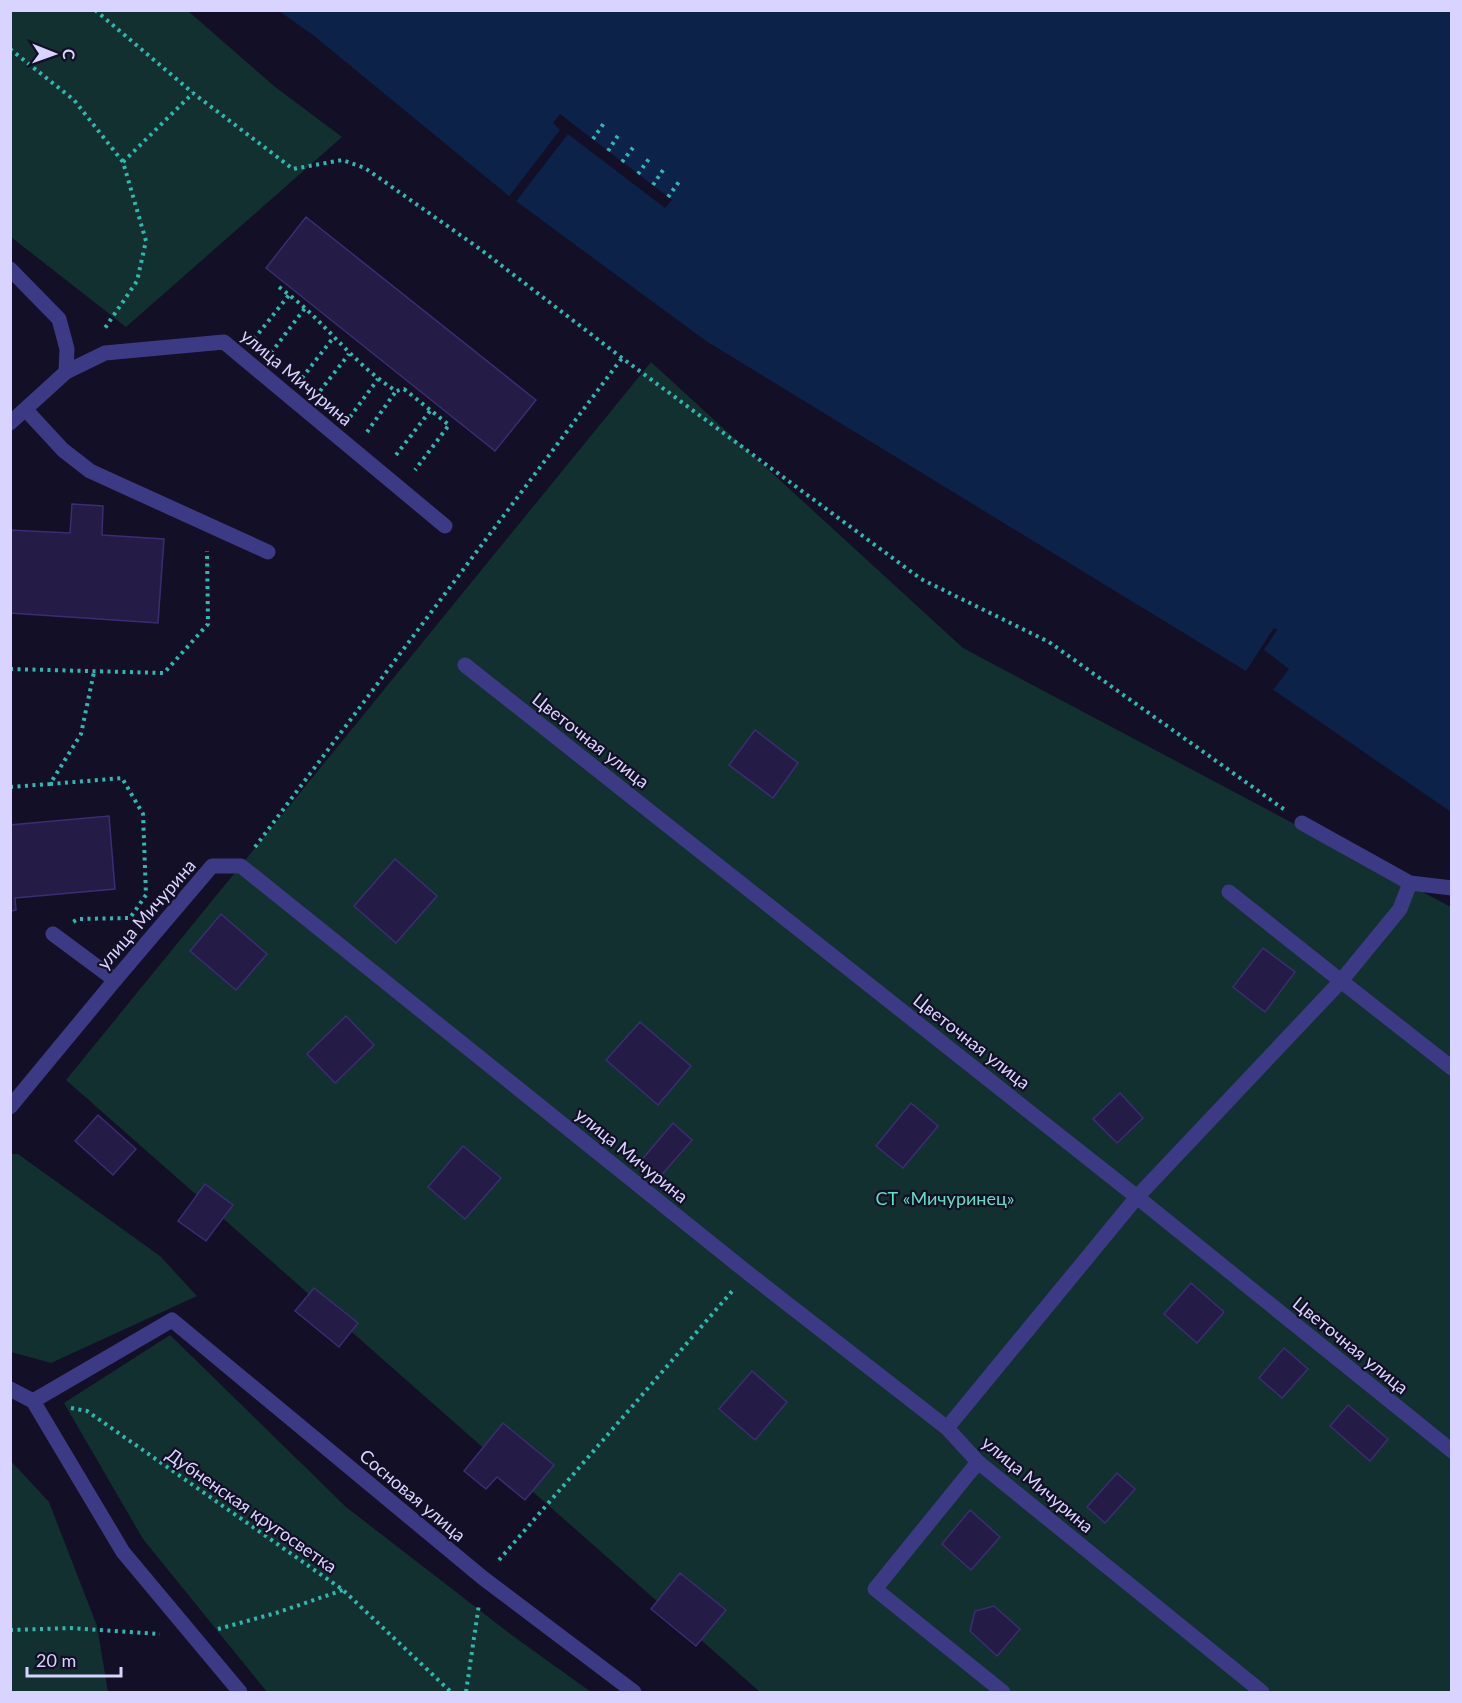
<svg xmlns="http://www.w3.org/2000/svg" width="1462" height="1703" viewBox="0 0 1462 1703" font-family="Lato,sans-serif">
<rect width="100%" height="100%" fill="#130f26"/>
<!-- green -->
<path fill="#12302f" d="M10,11H188L274,86L342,137L126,327L11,237Z
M651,362L963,648L1451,907V1692H760L66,1080Z
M10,1154H18L160,1256L197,1296L51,1363L11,1352Z
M170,1335L346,1507L513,1636L591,1692H267L143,1539L64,1403Z
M11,1461L49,1502L97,1626L108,1692H11Z"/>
<!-- water -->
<path fill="#0c2248" d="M279,11H1451V812L1246,671L706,341L509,196L313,35Z"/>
<!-- pier -->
<path fill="#130f26" d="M560,114L672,200L665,208L568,134L514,204L507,199L560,130L553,123Z
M1274,628L1277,630L1264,650L1289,669L1273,690L1246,671Z"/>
<!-- building -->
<path fill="#241b47" stroke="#3b2d73" stroke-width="1.5" d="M306,217L536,400L495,451L266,268Z
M72,504L103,506L102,535L164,539L158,623L10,613V530L70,533Z
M755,730L798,763L773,798L729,765Z
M109,816L115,889L15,898L16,910L10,911V825Z
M395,859L437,896L396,943L354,906Z
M221,914L267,954L236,990L190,951Z
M1263,948L1295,972L1265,1012L1233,987Z
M346,1016L374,1045L335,1083L307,1054Z
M640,1022L691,1066L658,1105L606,1060Z
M1120,1093L1143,1118L1117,1143L1093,1119Z
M911,1103L938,1126L903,1168L876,1146Z
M98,1115L136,1149L113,1175L75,1141Z
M673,1123L692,1140L658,1179L639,1163Z
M463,1146L501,1178L465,1219L428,1187Z
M205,1184L233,1205L206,1241L178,1221Z
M1191,1283L1224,1312L1197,1343L1164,1314Z
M314,1288L358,1323L339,1347L295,1311Z
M1284,1348L1308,1369L1282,1398L1259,1378Z
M752,1371L787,1402L755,1440L719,1409Z
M1348,1405L1388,1439L1370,1461L1330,1426Z
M503,1423L554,1465L525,1500L497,1477L486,1489L464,1471Z
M1117,1473L1135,1489L1105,1523L1087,1507Z
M970,1510L1000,1537L971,1570L942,1544Z
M680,1573L726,1610L696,1646L651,1609Z
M994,1606L1020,1629L997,1656L970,1631L975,1611Z"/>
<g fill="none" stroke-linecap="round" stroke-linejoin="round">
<!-- path -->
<path stroke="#2fb8b0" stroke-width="4" stroke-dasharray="3 4.5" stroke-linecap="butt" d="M95,10L193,93L293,169L342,160L365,168L480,249L622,358L921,579L1049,642L1285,810
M10,49L74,100L123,162L146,241L137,281L105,328
M593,139L604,123
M608,151L619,134
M123,162L193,93
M622,162L635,145
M638,174L651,156
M653,185L665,167
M668,197L681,179
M279,287C288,294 297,301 305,308C336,337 359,367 396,391L404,389L449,425L415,470
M254,339L289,295
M271,353L305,308
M302,378L333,338
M320,391L349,354
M350,417L378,379
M367,432L396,391
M396,455L430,411
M10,669L164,673L208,624L207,551
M50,784L122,778L143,814L146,895L130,918L78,919L73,922
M10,787L50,784L81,734L94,672
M255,847L622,358
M10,938H11
M71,1408L87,1411L343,1590L451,1692
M499,1560L734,1289
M218,1629L276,1613L343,1590
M10,1630L70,1628L160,1634
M466,1692L479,1604"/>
<!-- service -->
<path stroke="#3d3a85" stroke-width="15" d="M10,269L59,319L67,349L66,372
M26,410L63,450L90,471L268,552
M1302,823L1410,883L1452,888
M1229,892L1341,981L1400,909L1410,883
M53,934L115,980
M33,1401L172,1320L483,1578L634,1692"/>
<!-- minor -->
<path stroke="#3d3a85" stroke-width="15" d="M10,423L66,372L105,353L224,342L445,526
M465,665L1137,1197L1452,1451
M10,1107L115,980L212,866H241L748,1273L947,1428L978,1462L1262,1692
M10,1389L33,1401L123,1552L240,1692
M947,1428L1137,1197L1341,981L1452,1068
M978,1462L875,1589L1003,1692"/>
</g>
<g text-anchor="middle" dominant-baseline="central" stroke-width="4.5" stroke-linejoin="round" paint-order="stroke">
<!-- street labels -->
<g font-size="18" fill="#d9d4ff" stroke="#130f26">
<text transform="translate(297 377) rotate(40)">улица Мичурина</text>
<text transform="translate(591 740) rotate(38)">Цветочная улица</text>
<text transform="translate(146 914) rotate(-49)">улица Мичурина</text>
<text transform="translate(972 1041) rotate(38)">Цветочная улица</text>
<text transform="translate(632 1155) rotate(39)">улица Мичурина</text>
<text transform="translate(1351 1345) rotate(39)">Цветочная улица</text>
<text transform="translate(1038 1484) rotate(40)">улица Мичурина</text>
<text transform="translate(413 1495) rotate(40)">Сосновая улица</text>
<text transform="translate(252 1510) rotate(35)">Дубненская кругосветка</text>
</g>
<!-- park labels -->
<g font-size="18" fill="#5fe0c0" stroke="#130f26">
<text x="945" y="1198">СТ «Мичуринец»</text>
</g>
</g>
<!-- border -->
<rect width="1462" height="1703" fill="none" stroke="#d9d4ff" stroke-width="24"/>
<!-- north arrow -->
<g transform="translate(54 54) rotate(91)" stroke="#130f26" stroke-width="4.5" paint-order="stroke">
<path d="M0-4.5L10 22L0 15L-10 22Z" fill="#d9d4ff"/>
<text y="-9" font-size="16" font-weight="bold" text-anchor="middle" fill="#d9d4ff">С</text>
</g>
<!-- scale -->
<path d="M27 1667v9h94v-9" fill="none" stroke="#d9d4ff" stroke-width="3"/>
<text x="36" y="1667" font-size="18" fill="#d9d4ff" stroke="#130f26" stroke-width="4.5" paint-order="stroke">20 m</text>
</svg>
